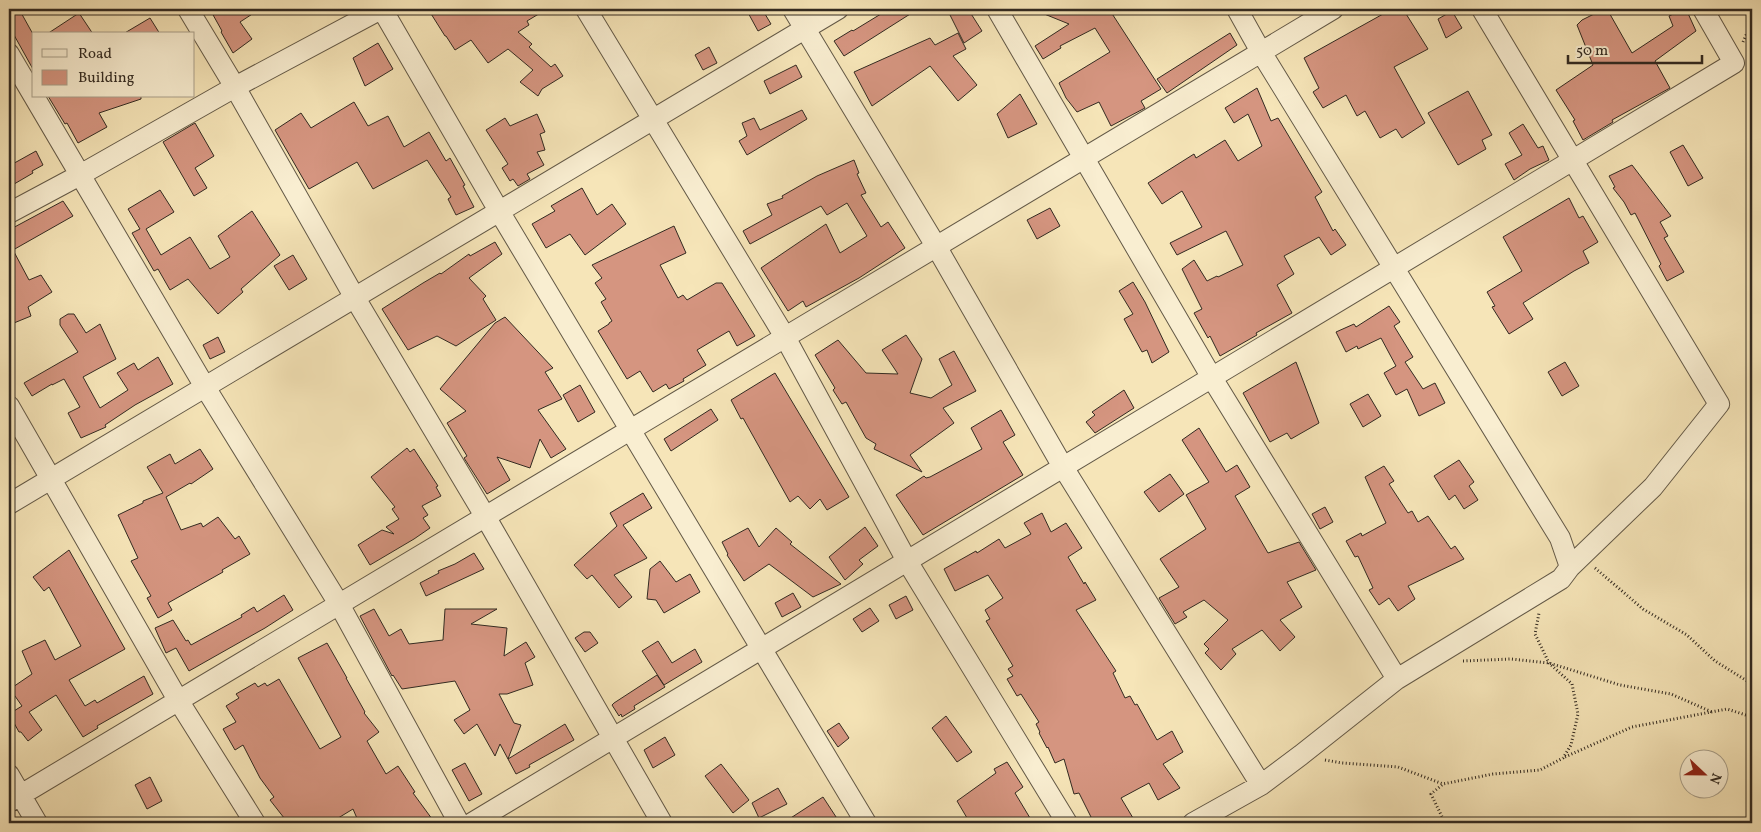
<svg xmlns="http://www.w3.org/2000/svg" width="1761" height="832" viewBox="0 0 1761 832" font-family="Vollkorn,serif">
<rect width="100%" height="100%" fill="#f6e5b8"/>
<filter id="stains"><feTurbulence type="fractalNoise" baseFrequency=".004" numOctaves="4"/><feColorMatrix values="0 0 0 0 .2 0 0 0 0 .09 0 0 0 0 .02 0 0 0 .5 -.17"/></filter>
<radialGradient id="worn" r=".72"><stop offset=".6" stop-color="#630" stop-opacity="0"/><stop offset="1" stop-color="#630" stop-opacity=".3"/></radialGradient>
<!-- building -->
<path fill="#d59580" stroke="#322a21" d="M18,9H19L34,36V71L9,26V13Z
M220,9H260L240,22L252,39L233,53L221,32L222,31L212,13Z
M428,9H547L527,21L529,25L518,32L532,44L529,47L551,67L555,64L563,76L542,89L538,96L520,82L533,70L508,49L488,63L471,40L455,50L446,36H445Z
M746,9H762L771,24L758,31Z
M889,9H918L844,56L834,41L852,30L853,31Z
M947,9H968L982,31L964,43Z
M1032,9H1109L1161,89L1141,101L1145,108L1111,126L1099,102L1077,112L1066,98L1059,83L1110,52L1095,28L1060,46L1061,48L1043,59L1035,46L1069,24Z
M1392,9H1403L1428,49L1394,67L1425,123L1402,138L1396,129L1380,138L1365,111L1357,116L1346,95L1323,108L1313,92L1319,88L1304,58Z
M1604,9H1607L1632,53L1673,26L1669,16L1684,9H1686L1696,31L1655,61L1670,88L1612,120L1613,122L1583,140L1573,121L1575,120L1556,90L1593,65L1577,25L1582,20Z
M1452,11L1462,28L1446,38L1438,19Z
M79,13L93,34H47Z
M150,18L160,34H123Z
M958,33L966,49L953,56L977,85L958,101L930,66L872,106L854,72L930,38L935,45Z
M1230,33L1237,45L1167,93L1157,79Z
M378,43L393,69L365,86L353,58Z
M709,47L717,63L703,70L695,55Z
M796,65L802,77L770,94L764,81Z
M1257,88L1271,121L1278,118L1322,192L1315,197L1333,231L1335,229L1346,245L1331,255L1319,237L1284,256L1294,274L1277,285L1292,313L1256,333L1257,335L1220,356L1210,336L1208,338L1194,313L1202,309L1182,269L1194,260L1207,281L1217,276L1218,277L1243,265L1226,231L1177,255L1170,243L1202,227L1182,191L1162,204L1148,183L1194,154L1196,158L1225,140L1238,161L1262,146L1248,114L1234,123L1225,108Z
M1468,91L1492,135L1482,140L1486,149L1458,165L1428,113Z
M1020,94L1037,124L1008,138L997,114Z
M48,96H141V99L99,113L107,127L78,143L67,123L65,124Z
M354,102L368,126L388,116L404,147L429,132L446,161L450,158L465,185L463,186L474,207L456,215L448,199L451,197L427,160L373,189L357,162L309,189L275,130L301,113L311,128Z
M802,110L807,119L747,155L739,141L747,136L742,123L754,118L760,130Z
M537,114L545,132L540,134L545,150L537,152L544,165L527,174L530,179L518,186L513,179L510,181L502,168L508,164L486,130L505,118L510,126Z
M195,123L214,156L195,168L207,188L194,196L163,142Z
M1523,124L1538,148L1543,146L1549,160L1530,169L1514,180L1505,164L1522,155L1509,133Z
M1683,145L1703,178L1688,186L1670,152Z
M36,151L43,165L32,171L33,173L9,187V166Z
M854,160L859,173L857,174L866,193L861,195L881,227L888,222L905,248L859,278L806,307L803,301L788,311L761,268L826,224L840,253L867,236L847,203L827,215L821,206L750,244L743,231L772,215L767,204L783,198L782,196L817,176Z
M1632,165L1671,216L1660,222L1668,236L1664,238L1684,272L1667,281L1659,266L1661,264L1635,213L1631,215L1624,202L1613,188L1615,187L1609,176Z
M582,188L597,215L612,204L626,224L585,255L570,234L546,248L532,224L555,211L551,206Z
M160,190L174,212L146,229L161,255L190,237L210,269L230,257L218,236L252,211L280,255L241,289L243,292L218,314L188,279L170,290L158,269L154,271L132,233L140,229L128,209Z
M1569,198L1579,218L1583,216L1598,242L1583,251L1589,263L1574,271L1523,303L1533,319L1509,334L1492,307L1495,306L1487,292L1522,271L1503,237Z
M63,201L73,216L13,250L29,280L41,275L52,292L28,307L31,316L9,325V230Z
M1050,208L1060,226L1037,239L1027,220Z
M674,226L686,253L660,265L678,298L683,295L687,300L716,283H722L755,336L737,346L729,331L697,350L706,365L683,379L684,381L669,389L666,384L653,392L640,371L627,379L598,331L609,324V323L612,321L601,302L606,299L595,283L602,278L592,265Z
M495,242L502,254L469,278L486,296L483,299L496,320L456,346L437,336L408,350L382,309L423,283L440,273L441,274L469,254L470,256Z
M293,255L307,279L289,290L274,266Z
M1133,282L1145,302L1169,352L1152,363L1147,350L1142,352L1124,319L1133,314L1119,291Z
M1389,306L1400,322L1394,326L1413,357L1405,362L1423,389L1435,383L1445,403L1419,416L1407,389L1396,395L1384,373L1396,366L1381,338L1358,349L1357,346L1346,352L1336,332L1354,324L1356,327Z
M68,314H74L86,333L100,324L116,359L83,377L100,408L128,390L117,373L134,363L138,370L158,357L173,384L135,405L105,425L106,427L81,438L68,413L80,407L64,379L52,385V384L32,396L24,383L78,352L60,325V319Z
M505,317L553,368L545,372L562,399L538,410L566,449L551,458L540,439L530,468L497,457L510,480L487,494L464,458L467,456L447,423L466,411L440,389L495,323Z
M906,335L922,359L910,393L931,398L952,385L939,359L954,351L976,391L943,408L954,423L910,455L922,472L874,449L876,444L866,438L846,402L842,404L833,390L835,388L815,355L838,340L866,373L898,374L882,350Z
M218,337L225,352L210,359L203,345Z
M1296,362L1319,423L1291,439L1287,433L1270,442L1243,393Z
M1565,362L1579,386L1562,396L1548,372Z
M775,373L849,497L827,510L820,499L810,509L798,496L790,502L743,418L741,419L731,400Z
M580,385L595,412L578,422L563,395Z
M1124,390L1134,408L1095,433L1086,422L1095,415L1092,412Z
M1368,394L1381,416L1363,427L1350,404Z
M711,409L718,420L671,451L664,439Z
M1001,410L1015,435L1003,442L1023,475L923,535L896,495L924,476L926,478L930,477L982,449L971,428Z
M1199,428L1226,472L1237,465L1250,487L1235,496L1268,553L1299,542L1316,570L1287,582L1302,607L1280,620L1295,637L1280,651L1262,630L1232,649L1236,654L1221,670L1205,653L1209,649L1204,644L1228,620L1204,600L1183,612L1187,617L1175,624L1159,598L1179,587L1160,559L1206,529L1186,495L1209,482L1182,440Z
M407,448L410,452L414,449L438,486L436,487L441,496L422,506L428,515L423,518L430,528L414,539L370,565L358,545L382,530L394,534L386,527L399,519L392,509L395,507L371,477Z
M200,449L213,469L191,484L190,483L166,497L181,530L201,523L203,527L218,517L235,539L239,536L250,554L222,570L223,572L168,603L172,610L158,618L147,598L151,596L131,561L138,558L118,515L143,503V501L163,493L147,467L170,454L175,464Z
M1459,460L1474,482L1469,486L1478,500L1464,509L1455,495L1449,500L1434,476Z
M1384,466L1394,481L1389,484L1408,513L1412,511L1418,522L1428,516L1451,549L1455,546L1464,559L1408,586L1415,599L1398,611L1389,598L1379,605L1369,590L1373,588L1358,556L1355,557L1346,541L1361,533L1362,536L1386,523L1365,477Z
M1170,474L1184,494L1159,512L1144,492Z
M643,493L652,508L623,525L647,558L614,575L632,597L619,608L592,575L587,579L574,565L617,526L610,513Z
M1325,507L1333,522L1320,529L1312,514Z
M1042,513L1051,532L1066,523L1082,548L1068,557L1084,584L1085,582L1096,600L1076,610L1116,671L1113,673L1125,698L1130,696L1135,705L1137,704L1157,740L1172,731L1183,752L1163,764L1180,788L1158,800L1149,783L1121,798L1136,823H1094L1079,793L1074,794L1064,759L1055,763L1048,747L1047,748L1039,733L1040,732L1036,724L1039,722L1021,694L1017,696L1007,679L1013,676L1008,669L1013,666L986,621L990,619L985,610L1003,598L988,575L955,591L944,569L976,551L977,553L999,539L1005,548L1031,534L1024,523Z
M865,527L878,546L859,560L863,564L845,580L829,557Z
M748,528L759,547L776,528L792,542L790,544L841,584L813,597L769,564L744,581L727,555L728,554L722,542Z
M69,550L125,649L69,680L85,706L95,700L97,703L144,676L153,694L97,726L98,728L83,737L56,695L29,712L42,730L28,741L21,732H19L9,714L22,706L10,689L32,674L22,651L45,640L55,660L81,646L49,587L44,591L33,577Z
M474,553L484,569L426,596L420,583L439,573L438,571L455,564Z
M660,561L676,582L690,574L700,592L664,613L656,600L647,599L650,569Z
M793,593L801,607L782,617L775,603Z
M284,595L293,610L265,628L189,671L176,648L166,653L155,628L173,620L186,641L188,640L191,645L242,617L241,615L254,607L257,612Z
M906,596L913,610L896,619L889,605Z
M870,608L879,621L862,632L853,619Z
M374,609L389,636L401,629L409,644L443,640L445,609H497L471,624L507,628L504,656L526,642L535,657L525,663L533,685L507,694H499L514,723L521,725L508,759L565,724L574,740L529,765L530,767L516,774L500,744L495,756L477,724L464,734L454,720L470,710L455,681L402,689L393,675L392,676L360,616Z
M584,632H590L598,643L585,652L575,638Z
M658,641L672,663L695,649L702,662L664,685L642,651Z
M327,643L347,678H346L365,712L364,713L379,732L367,741L386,774L398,766L415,792L413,793L435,823H373L371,818L359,823L353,809L330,823H288L270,800L274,797L260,778L243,745L235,750L223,729L236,722L226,706L239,698L236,694L255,683L258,687L265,683L267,686L279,679L320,749L341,737L298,658Z
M657,675L665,687L634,706L635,709L622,717L621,714L619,716L612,705L614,703Z
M946,716L972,752L957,762L932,728Z
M839,723L849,738L838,747L827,731Z
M665,737L675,755L653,768L644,750Z
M1007,762L1023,787L1015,793L1033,823H970L957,801L996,773L994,769Z
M465,763L482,794L469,801L452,770Z
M721,764L749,800L733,813L705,776Z
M150,777L162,801L147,809L135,785Z
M778,788L787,804L759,818L752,803Z
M823,797L840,823H783Z"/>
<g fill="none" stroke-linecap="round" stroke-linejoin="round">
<defs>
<path id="minor" d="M188,9L235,87L355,298L485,516L662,823
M382,9L499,211L866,823
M586,9L785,337L907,561L1067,823
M793,9L936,246L1063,467L1261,785
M997,9L1212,378L1397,679
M1237,9L1261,52L1560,538L1570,567
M9,54L205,387L339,604L459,823
M9,213L80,175L235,87L381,9
M9,406L178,700L255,823
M9,504L838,9
M9,775L37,823
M9,802L1333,9
M472,823L1734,63L1703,9
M1193,823L1261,785L1301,755L1397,679L1561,579L1570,567L1653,487L1719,404L1482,9"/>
</defs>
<!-- minor casing -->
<use href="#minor" stroke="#635947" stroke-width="22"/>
<!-- path -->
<path stroke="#322a21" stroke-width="3" stroke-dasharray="1 2.5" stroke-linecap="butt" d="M1743,42L1752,22
M1595,568L1643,609L1687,635L1715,661L1752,684
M1463,661L1511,659L1549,663L1620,685L1671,694L1712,712
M1565,757L1632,727L1727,709L1752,717
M1325,760L1342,763L1398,767L1443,784
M1445,823L1431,794L1443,784L1493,774L1540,770L1563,758L1571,745L1578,714L1572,684L1549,663L1535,634L1539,613"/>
<!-- minor -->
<use href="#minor" stroke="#f9eed1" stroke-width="20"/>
</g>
<!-- margin -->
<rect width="1761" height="832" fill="none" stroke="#f6e5b8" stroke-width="30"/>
<rect x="10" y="10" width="1741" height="812" fill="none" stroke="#322a21" stroke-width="2.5"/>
<rect x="15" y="15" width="1731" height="802" fill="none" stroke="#322a21"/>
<!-- legend -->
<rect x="32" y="32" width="162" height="65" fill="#f9eed1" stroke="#a9a08b"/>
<rect x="42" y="49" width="25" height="8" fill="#f9eed1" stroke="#a9a08b"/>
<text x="78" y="58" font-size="15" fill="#322a21">Road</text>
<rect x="42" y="70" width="25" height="15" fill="#d59580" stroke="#a9a08b"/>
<text x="78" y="82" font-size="15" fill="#322a21">Building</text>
<!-- north arrow -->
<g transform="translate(1704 774) rotate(112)"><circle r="24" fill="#f9eed1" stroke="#a9a08b"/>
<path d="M0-4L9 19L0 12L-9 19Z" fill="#8f2418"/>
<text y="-8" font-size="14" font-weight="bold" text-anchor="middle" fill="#322a21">N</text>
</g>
<!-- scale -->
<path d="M1568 55v8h134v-8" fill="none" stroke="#322a21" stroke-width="2.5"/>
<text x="1576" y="55" font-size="15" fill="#322a21" stroke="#f9eed1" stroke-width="4" paint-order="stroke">50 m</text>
<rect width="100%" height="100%" filter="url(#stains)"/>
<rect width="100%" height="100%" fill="url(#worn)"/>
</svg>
